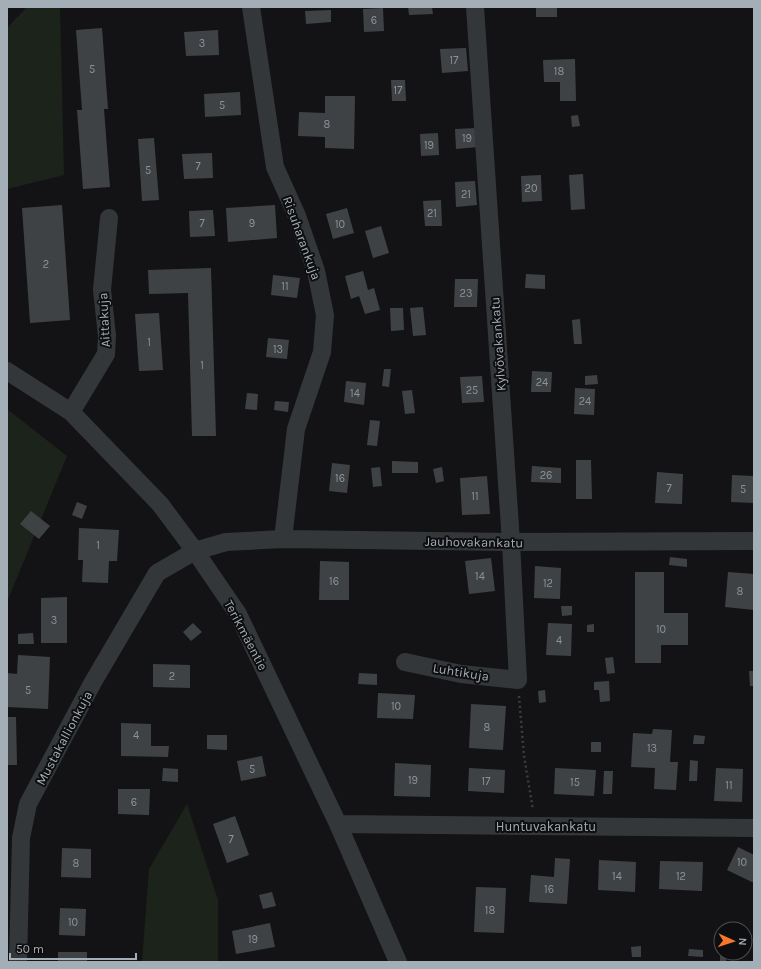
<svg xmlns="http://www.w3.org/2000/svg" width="761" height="969" viewBox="0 0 761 969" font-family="Karla,sans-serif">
<rect width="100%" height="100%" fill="#131315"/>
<!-- green -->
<path fill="#1c231b" d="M27,7H60L64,175L7,189V28Z
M7,409L67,456L7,602Z
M187,804L218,900V962H142L149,869Z"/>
<!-- building -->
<path fill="#3f4245" d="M408,7H432L433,14L409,15Z
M536,7H557V17H536Z
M383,8L384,31L364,32L363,9Z
M331,10V22L306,24L305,11Z
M102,28L108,109H104L110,187L83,189L77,110H82L76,30Z
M218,30L219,55L186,56L184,32Z
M466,48L468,71L442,73L440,49Z
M575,59L576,101H560V82H544L543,60Z
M391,80H405L406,101H392Z
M240,92L241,115L205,117L204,94Z
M325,96H355L354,149L325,148V137L298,136L299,112L325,113Z
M578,115L580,126L572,127L571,116Z
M477,128L478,147L456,149L455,129Z
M438,133L439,155L421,156L420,134Z
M154,138L159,200L142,201L138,139Z
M212,153L213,178L184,179L182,154Z
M583,174L585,209L571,210L569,175Z
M541,175L542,201L522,202L521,176Z
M475,181L477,205L456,207L455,182Z
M441,200L442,226H425L423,201Z
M62,205L70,320L30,323L22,208Z
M275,205L277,238L228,242L226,208Z
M347,208L354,233L333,239L326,214Z
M213,210L215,236L190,237L189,211Z
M381,226L389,253L373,258L365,231Z
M211,268L216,436H192L188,293L149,294L148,270Z
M363,271L368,290L374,288L380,310L365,314L359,296L351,299L345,276Z
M526,274L545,275V289L525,288Z
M273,275L300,278L297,298L271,295Z
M455,279H478L477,307H454Z
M423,307L426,335L413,336L410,308Z
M390,308H403L404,330L391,331Z
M159,313L163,370L139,371L135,314Z
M580,319L582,344H574L572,320Z
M268,338L289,340L287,359L266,357Z
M384,369H391L389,387L382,386Z
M532,371L552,372L551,392H531Z
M597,375L598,384L585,385V376Z
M482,376L484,402L462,403L460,377Z
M346,381L366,383L364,405L344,402Z
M575,388L595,389L594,415L574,414Z
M412,390L415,413L405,414L402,391Z
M247,393L258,394L257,410L245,409Z
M275,401L289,402L288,412L274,410Z
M370,420L380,421L377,446L367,445Z
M576,460H591L592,499H576Z
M392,461L418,462V473H392Z
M332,463L350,465L347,493L329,491Z
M532,466L561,468V483L531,482Z
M380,467L382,486L373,487L371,468Z
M442,467L444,481L436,483L433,469Z
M657,472L683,474L682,504L655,503Z
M732,475L754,476V503L731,502Z
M487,476L490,514L462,515L460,478Z
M77,502L87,506L82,519L72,515Z
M31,511L50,526L39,539L20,524Z
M79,528L119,530L117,561H109L108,583L82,582L83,560H78Z
M670,557L687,559V567L669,565Z
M491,558L495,591L469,594L465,561Z
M320,561L349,562V600H319Z
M535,566L561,568L560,599L534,598Z
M635,572H664V613H688V645H661V663H635Z
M728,572L754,574V610L725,607Z
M67,597V643H41V598Z
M561,606H572V615L562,616Z
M193,623L202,632L191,641L183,632Z
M548,623L572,624L571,656L546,655Z
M594,624V632H587V625Z
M33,633L34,644H18V634Z
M18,655L50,657L48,709L7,707V673L17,674Z
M613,657L615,673L607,674L605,658Z
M153,664L190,665V688L153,687Z
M749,671H754V686H750Z
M359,673L377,674V685L358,684Z
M609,681L610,701L600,702L599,690H594V682Z
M545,690L546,702L539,703L538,691Z
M378,693L415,695L413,719L377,718Z
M471,704L506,706L503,750L469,748Z
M7,717H16L17,765H7Z
M121,723L151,724V746H169L168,757L121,756Z
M653,729L672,730L670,762H678L676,790L654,789L655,768L631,767L633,733L652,734Z
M207,735H227V750L207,749Z
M694,735L705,736L704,744H693Z
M591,742H601V752H591Z
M262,756L266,776L241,781L237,761Z
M690,760L698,761L697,781H689Z
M395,763L431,765L430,797L394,796Z
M163,768L178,769V782L162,781Z
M469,768L505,770L504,793L468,791Z
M555,768L596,770L594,796L554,794Z
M716,768L743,769L742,802L714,801Z
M604,771H613L612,794H603Z
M118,789H150L149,815L118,814Z
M235,816L249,855L227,863L213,824Z
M738,847L754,855V883L727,870Z
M62,848L91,849V878L61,877Z
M555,858L570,859L567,904L529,902L531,875L554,877Z
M599,860L636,862L635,892L598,890Z
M660,861L703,862L702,891L659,889Z
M476,887L506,888L504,933L474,932Z
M272,892L276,906L263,909L259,895Z
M60,908L86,909L85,936L59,935Z
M270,923L275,947L236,954L232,931Z
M641,946V957H632L631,947Z
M689,949L703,950V957L688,956Z
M58,952H87V962H58Z
M720,953H727L726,962H720Z"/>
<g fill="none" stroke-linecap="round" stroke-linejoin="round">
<!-- path -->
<path stroke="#3a3e41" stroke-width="2.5" stroke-dasharray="2 3" stroke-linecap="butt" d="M519,696L524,756L533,810"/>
<!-- street -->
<path stroke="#34373a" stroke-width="18" d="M251,7L275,167L297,216L316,271L325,315L322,352L296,429L283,539
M7,371L71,412L160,504L195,551L238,614L338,824L398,962
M71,412L106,354L107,336L102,290L109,218
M405,662L461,674L518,680L511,542L475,7
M338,824L754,828
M18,962L21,838L28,804L93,682L157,573L195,551L226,542L283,539L511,542L754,541"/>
</g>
<g text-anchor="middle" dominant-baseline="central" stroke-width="4" stroke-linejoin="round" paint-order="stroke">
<!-- number labels -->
<g font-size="11" fill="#8b939a">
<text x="374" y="20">6</text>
<text x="202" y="43">3</text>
<text x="454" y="60">17</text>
<text x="92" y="69">5</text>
<text x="559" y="71">18</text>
<text x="398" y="90">17</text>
<text x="222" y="105">5</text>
<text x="327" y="124">8</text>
<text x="467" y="138">19</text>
<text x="429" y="145">19</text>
<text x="198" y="166">7</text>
<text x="148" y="170">5</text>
<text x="531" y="188">20</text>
<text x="466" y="194">21</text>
<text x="432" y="213">21</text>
<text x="202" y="223">7</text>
<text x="252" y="223">9</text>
<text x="340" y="224">10</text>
<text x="46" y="264">2</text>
<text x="285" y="286">11</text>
<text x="466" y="293">23</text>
<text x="149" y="342">1</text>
<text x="278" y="349">13</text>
<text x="202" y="365">1</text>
<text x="542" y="382">24</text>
<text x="472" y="390">25</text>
<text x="355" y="393">14</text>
<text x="585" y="401">24</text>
<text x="546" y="475">26</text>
<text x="340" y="478">16</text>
<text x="669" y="488">7</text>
<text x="743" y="489">5</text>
<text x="475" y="496">11</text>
<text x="98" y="545">1</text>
<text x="480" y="576">14</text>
<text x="334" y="581">16</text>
<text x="548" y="583">12</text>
<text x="740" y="591">8</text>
<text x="54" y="620">3</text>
<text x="661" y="629">10</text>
<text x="559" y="640">4</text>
<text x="172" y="676">2</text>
<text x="28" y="690">5</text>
<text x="396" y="706">10</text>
<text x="487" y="727">8</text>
<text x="136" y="735">4</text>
<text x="652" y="748">13</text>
<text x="252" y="769">5</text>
<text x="413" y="780">19</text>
<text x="486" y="781">17</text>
<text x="575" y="782">15</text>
<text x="729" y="785">11</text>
<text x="134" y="802">6</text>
<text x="231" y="839">7</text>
<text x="742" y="862">10</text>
<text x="76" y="863">8</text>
<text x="617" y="876">14</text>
<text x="681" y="876">12</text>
<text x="549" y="889">16</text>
<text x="490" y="910">18</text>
<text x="73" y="922">10</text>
<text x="253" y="939">19</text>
</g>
<!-- street labels -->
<g font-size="13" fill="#a4aeb6" stroke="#0e0e10">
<text transform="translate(302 238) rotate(70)">Risuharankuja</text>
<text transform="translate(104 320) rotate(-93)">Aittakuja</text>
<text transform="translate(498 344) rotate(-94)">Kylvövakankatu</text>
<text transform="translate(474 542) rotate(1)">Jauhovakankatu</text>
<text transform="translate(246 635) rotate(62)">Terikmäentie</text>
<text transform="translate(461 672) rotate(9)">Luhtikuja</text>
<text transform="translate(64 738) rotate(-62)">Mustakallionkuja</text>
<text x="546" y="826">Huntuvakankatu</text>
</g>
</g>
<!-- border -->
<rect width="761" height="969" fill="none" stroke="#a4aeb6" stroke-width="16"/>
<!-- north arrow -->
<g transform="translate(733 941) rotate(93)"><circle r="19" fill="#0e0e10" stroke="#4a4e52"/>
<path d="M0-3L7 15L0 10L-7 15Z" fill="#f77828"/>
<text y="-6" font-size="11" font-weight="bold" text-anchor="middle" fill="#a4aeb6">N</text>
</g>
<!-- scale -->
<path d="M10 953v6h126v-6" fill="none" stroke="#a4aeb6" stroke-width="2"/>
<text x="16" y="953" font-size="12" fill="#a4aeb6" stroke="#0e0e10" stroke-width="3" paint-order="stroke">50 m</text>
</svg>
